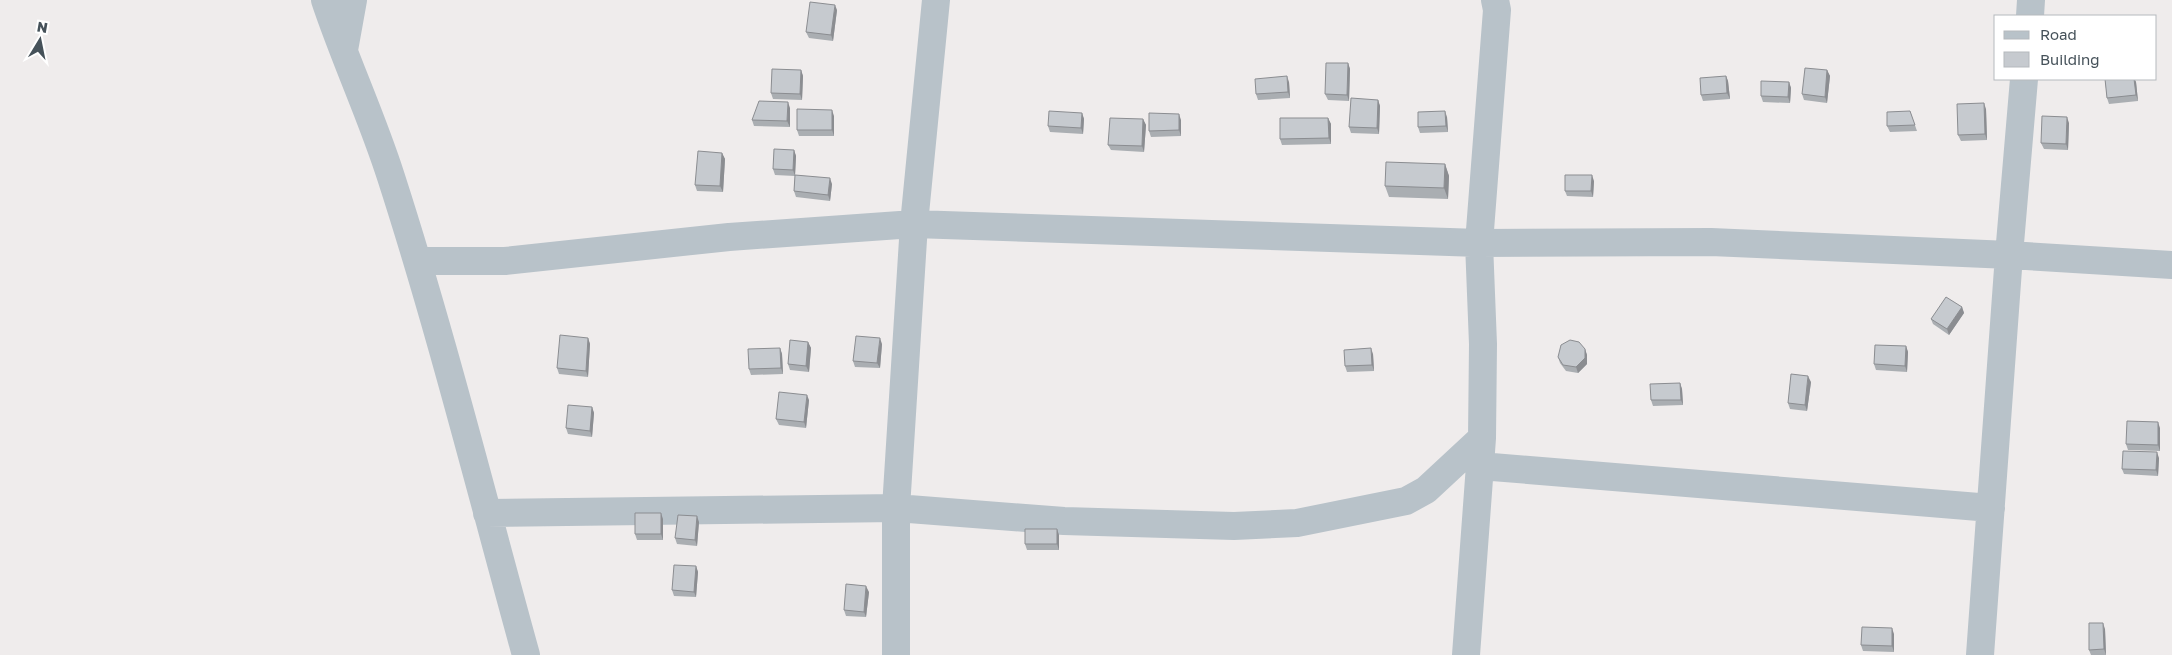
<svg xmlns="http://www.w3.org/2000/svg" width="2172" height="655" viewBox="0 0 2172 655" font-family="'Golos Text',sans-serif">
<rect width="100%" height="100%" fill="#efecec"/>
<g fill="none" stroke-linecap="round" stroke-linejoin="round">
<!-- minor -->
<path stroke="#b8c2c9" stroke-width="28" d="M325,0C345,60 372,117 391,177C442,335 482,496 526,655
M2030,16L2031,0
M344,50L353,0
M418,261H505L729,237L914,224L1479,243L1711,242L2009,255L2172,265
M1480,466L1991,508
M487,513L896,508L1064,521L1234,526L1297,523L1406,501L1426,490L1482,438
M896,655V508L914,224L936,0
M1466,655L1482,438L1483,344L1479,243L1497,10L1495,0
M1980,655L2009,255L2024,79"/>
</g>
<!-- wall -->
<path fill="#aaaeb2" d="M837,10L833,41L809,38L806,32Z
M1348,63L1350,69L1349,101L1328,100L1325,94Z
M801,70L803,76L802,100L773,99L771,93Z
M1827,70L1830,76L1827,103L1804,100L1802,94Z
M1726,76L1728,81L1730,99L1703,101L1701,95Z
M2105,79H2135L2136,82L2138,101L2109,104L2107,98Z
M1289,82L1290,98L1258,100L1256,94Z
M1789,82L1791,88L1790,103L1763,102L1761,96Z
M1378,100L1380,106L1379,134L1351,133L1349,127Z
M790,108V127L754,126L752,120Z
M1986,109L1987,140L1961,141L1958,135Z
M1910,111L1917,131L1890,132L1887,126Z
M1082,113L1084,119L1083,134L1050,132L1048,126Z
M834,116V136H799L797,130Z
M1447,117L1448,132L1420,133L1418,127Z
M1328,118L1331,124V144L1282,145L1280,139Z
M1143,119L1146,125L1144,152L1111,150L1108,145Z
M1181,120V136L1151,137L1149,131Z
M2069,123L2068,150L2044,149L2041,143Z
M794,150L796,156L795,175L832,184L830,201L796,197L794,191L795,176L775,175L773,169Z
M722,153L725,159L723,192L697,191L695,185Z
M1445,164L1449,176L1448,199L1389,197L1385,186Z
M1594,181L1593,197L1567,196L1565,191Z
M1962,307L1964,313L1949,335L1933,324L1931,319Z
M588,338L590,344L588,377L559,374L557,368Z
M808,342L811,348L809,372L790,370L788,364Z
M882,344L880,368L855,367L853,361Z
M1906,346L1908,352L1907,372L1876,370L1874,364Z
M780,348L782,354L783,374L751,375L749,369Z
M1585,349L1587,355V364L1578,373L1566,371L1560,363L1558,357Z
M1373,354L1374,371L1347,372L1345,366Z
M1811,382L1807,411L1790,409L1788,403Z
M1680,383L1682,389L1683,405L1653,406L1651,400Z
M809,400L806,428L779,425L776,419Z
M592,407L594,413L592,437L568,434L566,428Z
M2160,428V451L2128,450L2126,444Z
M2159,458L2158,476L2124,474L2122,469Z
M663,519V540H637L635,534Z
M699,522L697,546L677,544L675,538Z
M1057,529L1059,535V550H1027L1025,544Z
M696,566L698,572L696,597L674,596L672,590Z
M869,592L866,617L846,616L844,610Z
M2105,629L2106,655H2091L2089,650Z
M1894,634V652L1863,651L1861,645Z"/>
<!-- shaded-wall -->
<path fill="#8b8d91" d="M835,5L837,10L833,41L831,35Z
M1348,63L1350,69L1349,101L1347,95Z
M801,70L803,76L802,100L800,94Z
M1827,70L1830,76L1827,103L1825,97Z
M1287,76L1289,82L1290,98L1288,92Z
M1726,76L1728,81L1730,99L1727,93Z
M2134,79L2136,82L2138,101L2136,95Z
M1789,82L1791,88L1790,103L1788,97Z
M1378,100L1380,106L1379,134L1377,128Z
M788,102L790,108V127L787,121Z
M1984,103L1986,109L1987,140L1985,134Z
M832,110L834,116V136L832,130Z
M1445,111L1447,117L1448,132L1446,126Z
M1082,113L1084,119L1083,134L1081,128Z
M1179,114L1181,120V136L1179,130Z
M2067,117L2069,123L2068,150L2066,144Z
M1328,118L1331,124V144L1329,138Z
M1143,119L1146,125L1144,152L1142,146Z
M794,150L796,156L795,176L793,170Z
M722,153L725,159L723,192L720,186Z
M1445,164L1449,176L1448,199L1444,188Z
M1592,175L1594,181L1593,197L1591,191Z
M830,178L832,184L830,201L828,195Z
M1962,307L1964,313L1949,335L1947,329Z
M588,338L590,344L588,377L586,371Z
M880,338L882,344L880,368L877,363Z
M808,342L811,348L809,372L806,366Z
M1906,346L1908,352L1907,372L1905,366Z
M780,348L782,354L783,374L781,368Z
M1371,348L1373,354L1374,371L1372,365Z
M1585,349L1587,355V364L1578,373L1576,367Z
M1808,376L1811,382L1807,411L1805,405Z
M1680,383L1682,389L1683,405L1681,400Z
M807,395L809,400L806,428L804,422Z
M592,407L594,413L592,437L590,431Z
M2158,422L2160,428V451L2158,445Z
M2157,452L2159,458L2158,476L2156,470Z
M661,513L663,519V540L661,534Z
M697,516L699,522L697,546L695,540Z
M1057,529L1059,535V550L1057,544Z
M696,566L698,572L696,597L694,592Z
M866,586L869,592L866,617L864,612Z
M2103,623L2105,629L2106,655L2104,649Z
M1892,628L1894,634V652L1892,646Z"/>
<!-- building -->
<path fill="#c6cacf" stroke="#8b8d91" d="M810,2L835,5L831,35L806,32Z
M1326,63H1348L1347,95L1325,94Z
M1805,68L1827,70L1825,97L1802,94Z
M772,69L801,70L800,94L771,93Z
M1287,76L1288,92L1256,94L1255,79Z
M1726,76L1727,93L1701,95L1700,78Z
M2105,79H2134L2136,95L2107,98Z
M1761,81L1789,82L1788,97L1761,96Z
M1351,98L1378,100L1377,128L1349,127Z
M759,101L788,102L787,121L752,120Z
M1984,103L1985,134L1958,135L1957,104Z
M797,109L832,110V130H797Z
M1049,111L1082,113L1081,128L1048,126Z
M1445,111L1446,126L1418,127V112Z
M1910,111L1915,125L1887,126V112Z
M1149,113L1179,114V130L1149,131Z
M2042,116L2067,117L2066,144L2041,143Z
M1110,118L1143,119L1142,146L1108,145Z
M1280,118H1328L1329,138L1280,139Z
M774,149L794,150L793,170L773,169Z
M698,151L722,153L720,186L695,185Z
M1386,162L1445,164L1444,188L1385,186Z
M795,175L830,178L828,195L794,191Z
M1565,175H1592L1591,191H1565Z
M1946,297L1962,307L1947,329L1931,319Z
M560,335L588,338L586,371L557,368Z
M856,336L880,338L877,363L853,361Z
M790,340L808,342L806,366L788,364Z
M1570,340L1579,342L1585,349V358L1576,367L1563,365L1558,357L1561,345Z
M1875,345L1906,346L1905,366L1874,364Z
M780,348L781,368L749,369L748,349Z
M1371,348L1372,365L1345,366L1344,350Z
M1791,374L1808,376L1805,405L1788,403Z
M1680,383L1681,400H1651L1650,384Z
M779,392L807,395L804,422L776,419Z
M568,405L592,407L590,431L566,428Z
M2127,421L2158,422V445L2126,444Z
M2123,451L2157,452L2156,470L2122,469Z
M635,513H661V534H635Z
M678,515L697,516L695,540L675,538Z
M1025,529H1057V544H1025Z
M674,565L696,566L694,592L672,590Z
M846,584L866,586L864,612L844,610Z
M2089,623H2103L2104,649L2089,650Z
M1862,627L1892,628V646L1861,645Z"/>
<!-- legend -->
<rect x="1994" y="15" width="162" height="65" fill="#ffffff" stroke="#b5b9bd"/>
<rect x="2004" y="31" width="25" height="8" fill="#b8c2c9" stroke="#b5b9bd"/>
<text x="2040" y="40" font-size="15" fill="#455159">Road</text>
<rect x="2004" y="52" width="25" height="15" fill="#c6cacf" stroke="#b5b9bd"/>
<text x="2040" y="65" font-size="15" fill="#455159">Building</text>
<!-- north arrow -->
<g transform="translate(40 40) rotate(10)" stroke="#ffffff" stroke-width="4" paint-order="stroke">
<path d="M0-4L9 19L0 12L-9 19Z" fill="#455159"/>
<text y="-8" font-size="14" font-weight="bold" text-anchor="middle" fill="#455159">N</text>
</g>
</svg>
